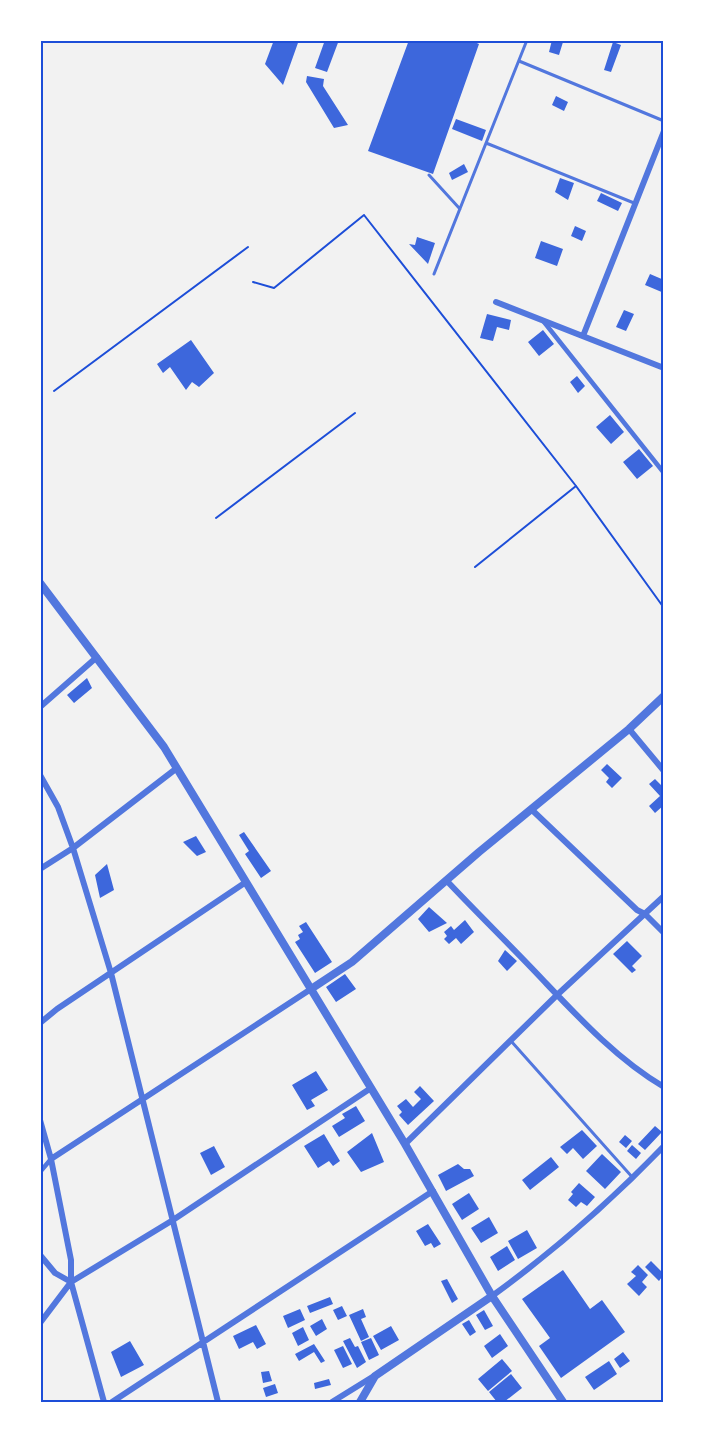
<svg xmlns="http://www.w3.org/2000/svg" width="704" height="1443" viewBox="0 0 704 1443" font-family="Commissioner,sans-serif">
<rect width="100%" height="100%" fill="#f2f2f2"/>
<!-- building -->
<path fill="#3d67dc" d="M274,40H299L283,85L265,64Z
M325,40H339L327,72L315,68Z
M409,40H470L479,44L433,174L368,151Z
M552,40L563,42L559,55L549,52Z
M613,42L621,45L611,72L604,70Z
M307,76L324,79L323,86L348,125L334,128L306,82Z
M556,96L568,102L564,111L552,105Z
M456,119L486,130L482,141L452,129Z
M464,164L468,172L452,180L449,173Z
M560,178L574,183L568,200L555,192Z
M601,193L622,203L618,211L597,201Z
M575,226L586,231L582,241L571,236Z
M417,237L435,243L428,264L409,244L415,245Z
M541,241L563,249L557,266L535,258Z
M650,274L664,280V293L645,285Z
M624,310L634,314L626,331L616,327Z
M487,314L511,320L509,330L497,327L493,341L480,338Z
M543,330L554,344L539,356L528,342Z
M191,340L214,373L199,387L192,382L186,390L170,367L163,373L157,364Z
M577,376L585,386L578,393L570,382Z
M610,415L624,432L611,444L596,427Z
M639,449L653,466L637,479L623,462Z
M87,678L92,688L74,703L67,695Z
M607,764L622,778L612,788L606,782L609,778L601,770Z
M655,779L664,788V805L655,813L649,806L660,796L649,784Z
M244,832L271,871L261,878L245,854L249,851L239,835Z
M196,836L206,852L197,856L183,842Z
M107,864L114,890L100,898L95,875Z
M429,907L447,923L429,932L418,919Z
M465,920L474,932L461,944L456,938L449,944L444,939L447,936L444,932L451,926L454,930Z
M306,922L332,962L315,973L295,942L300,939L298,935L303,932L299,926Z
M627,941L642,956L632,966L636,970L632,973L613,954Z
M505,950L517,961L507,971L498,961Z
M345,974L356,989L336,1002L326,987Z
M316,1071L328,1090L311,1100L315,1106L307,1110L292,1085Z
M420,1086L434,1101L408,1125L399,1115L402,1112L397,1106L406,1099L413,1107L421,1099L414,1092Z
M356,1106L365,1121L339,1137L332,1126L345,1118L342,1114Z
M655,1126L662,1132L645,1150L638,1144Z
M582,1130L597,1146L583,1159L573,1148L567,1154L560,1147Z
M372,1133L384,1162L361,1172L347,1152Z
M324,1134L340,1161L333,1166L329,1161L318,1168L304,1146Z
M625,1135L632,1141L626,1148L619,1142Z
M632,1145L641,1153L636,1159L627,1151Z
M214,1146L225,1167L211,1175L200,1153Z
M602,1154L621,1172L605,1189L586,1171Z
M551,1157L559,1167L530,1190L522,1180Z
M458,1164L464,1169H470L474,1176L446,1191L438,1175Z
M579,1183L595,1197L587,1206L581,1202L576,1207L568,1200L573,1194L571,1192Z
M469,1193L479,1209L462,1220L452,1204Z
M489,1217L498,1233L481,1243L471,1228Z
M428,1224L441,1244L434,1248L431,1243L425,1246L416,1231Z
M527,1230L537,1248L518,1259L508,1241Z
M507,1246L515,1260L498,1271L490,1257Z
M651,1261L664,1274L659,1281L645,1267Z
M638,1265L648,1275L642,1282L647,1287L639,1296L627,1284L636,1276L631,1272Z
M563,1270L590,1309L602,1300L625,1332L561,1378L539,1346L550,1338L522,1299Z
M447,1279L458,1299L452,1303L441,1281Z
M330,1297L333,1304L310,1313L307,1306Z
M342,1306L347,1316L338,1320L333,1310Z
M300,1309L305,1320L288,1328L283,1316Z
M363,1309L366,1317L361,1319L369,1337L361,1341L349,1315Z
M484,1310L493,1326L485,1330L476,1315Z
M322,1319L327,1329L316,1336L310,1326Z
M469,1320L476,1332L470,1336L462,1324Z
M256,1325L266,1344L257,1349L253,1342L239,1349L233,1336Z
M391,1326L399,1340L381,1350L373,1336Z
M303,1327L309,1340L298,1346L292,1333Z
M500,1334L508,1346L492,1358L484,1346Z
M350,1338L355,1347L358,1346L366,1362L357,1368L343,1341Z
M371,1338L379,1355L369,1360L361,1342Z
M130,1341L144,1365L121,1377L111,1352Z
M314,1344L325,1361L321,1363L314,1352L299,1361L295,1354Z
M343,1346L352,1364L343,1368L334,1350Z
M623,1352L630,1361L620,1368L614,1359Z
M502,1359L512,1371L488,1391L478,1379Z
M609,1361L617,1374L594,1390L585,1377Z
M269,1371L272,1381L263,1383L261,1372Z
M511,1374L522,1388L504,1402H497L489,1392Z
M329,1379L331,1385L315,1389L314,1383Z
M275,1384L278,1393L266,1397L263,1388Z"/>
<g fill="none" stroke-linecap="round" stroke-linejoin="round">
<!-- path -->
<path stroke="#1d4ed8" stroke-width="2" d="M253,282L274,288L364,215L576,486L664,608
M54,391L248,247
M216,518L355,413
M475,567L576,486"/>
<!-- service -->
<path stroke="#5277de" stroke-width="3" d="M519,61L664,121
M486,143L634,203
M429,175L460,209
M434,274L527,40
M511,1041L633,1178"/>
<!-- pedestrian -->
<path stroke="#5277de" stroke-width="4.5" d="M544,322L664,473
M40,1172L51,1159"/>
<!-- minor -->
<path stroke="#5277de" stroke-width="6" d="M496,302L664,368
M583,336L664,131
M40,707L97,657
M629,729L664,771
M40,775L58,807L73,848L111,973L218,1402
M531,809L637,910L645,914L664,933
M40,869L73,848L177,768
M446,880C478,914 511,946 543,980C579,1018 618,1060 664,1087
M40,1023L57,1009L246,882
M40,1120L51,1159L71,1260V1282L104,1402
M405,1144L557,995L664,896
M51,1159L311,989
M40,1255L55,1273L71,1282
M492,1296C554,1251 611,1201 664,1146
M40,1323L71,1282L173,1220L371,1088
M112,1402L433,1191
M332,1402L374,1376"/>
<!-- tertiary -->
<path stroke="#5277de" stroke-width="8" d="M40,583L164,747L405,1144L492,1296L563,1402
M311,989L352,962L479,852L629,729L664,696
M360,1402L375,1376L492,1296"/>
</g>
<!-- border -->
<rect width="704" height="1443" fill="none" stroke="#ffffff" stroke-width="84"/>
<rect x="42" y="42" width="620" height="1359" fill="none" stroke="#1d4ed8" stroke-width="2"/>
</svg>
